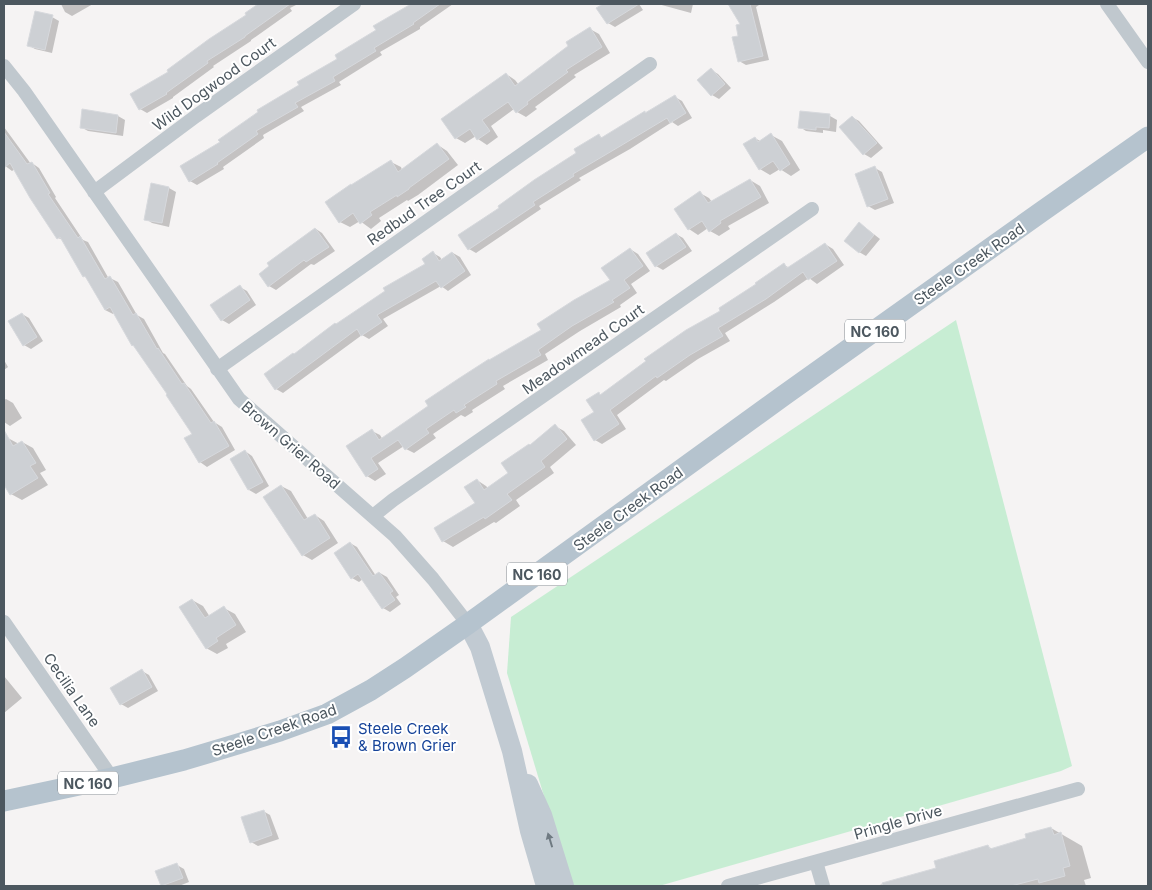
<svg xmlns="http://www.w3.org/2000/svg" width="1152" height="890" viewBox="0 0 1152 890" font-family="Inter,sans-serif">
<rect width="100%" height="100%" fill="#f5f3f3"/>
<!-- green -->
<path fill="#c7edd3" d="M956,320L1072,766L1061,771L659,886H571L507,673L511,617Z"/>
<!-- shadow -->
<path fill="#0003" d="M61,4H93L72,16L65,12Z
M261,4H298L290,8L292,11L251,40V41L213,66L214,67L173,97V98L147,113L140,109L170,72L248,15L247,14Z
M414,4H453L420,27V29L380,52L382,55L339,82L341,85L301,107L304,111L263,135L264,138L223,167L224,169L197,185L190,181L222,143L378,31L375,26Z
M605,4H639L643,10L615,27L608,23L598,8Z
M658,4H693L691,13Z
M730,4H759V5L756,7L769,60L746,65L739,61L742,25Z
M52,17L59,21L52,53L35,49L28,45Z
M590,29L599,34L610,53L574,75L576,77L535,107L537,109L526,117L517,112L514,109L491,126L498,137L487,145L478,139L476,136L465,143L456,138L506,74L515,80L519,85L570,47Z
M711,70L718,74L731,88L719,99L712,95Z
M675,97L682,101L692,118L678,126L672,122L630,149L579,178L581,180L539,206L541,209L476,253L469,249L599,136L603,138L645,113L646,114Z
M83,111L118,116L125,120L123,136L88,131L81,127Z
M801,113L830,116L837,120L836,132L823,130V133L806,131L800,127Z
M852,117L859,121L883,148L871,158L864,154L841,128Z
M4,127L31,164L32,163L39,168L56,197L55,198L83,240L88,242L109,279L110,278L118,282L137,315L144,319L163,353L165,354L187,386L191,389L214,422L222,427L235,450L207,467L200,462L193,435L169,394L136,347L133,345L114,313L113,314L105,310L87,278L84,276L63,240L58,238L15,169L12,171L4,165Z
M771,135L782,141L800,170L791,176L780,169L770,175L760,169L755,138L760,141Z
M438,145L447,151L458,165L418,195L408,201L407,200L379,218L381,221L371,229L360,221L350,227L340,222L391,162L401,167L402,170Z
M875,168L882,172L894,203L875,210L868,206Z
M750,180L760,186L769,203L728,226L730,229L719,236L710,231L708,228L698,235L689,229L700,193L709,198L712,202Z
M169,188L176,192L169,227L152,223L146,219Z
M859,224L866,228L880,239L866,256L859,252Z
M316,229L322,233L335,251L314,265L311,264L276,290L269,286Z
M676,234L683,238L692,251L663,270L656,266Z
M825,244L833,249L844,265L817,284L809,278L774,302L725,333L730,341L698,359L666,381L664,380L617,415L626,429L602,444L595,440V412L599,394L602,395L722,311L784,265L790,268Z
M630,249L638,254L650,271L631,284L637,293L620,305L621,307L580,331L545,354L548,360L503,386L505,389L472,410L473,412L465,417L461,415L433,434L436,438L414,453L406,449L404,446L378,463L386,474L375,481L367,476L372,431L380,435L383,440L542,331L611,280Z
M433,253L440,257L442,260L453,253L460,257L471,275L448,291L441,286L383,319L388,326L369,339L362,335L283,393L276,389L294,355L427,264Z
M240,287L247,291L256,305L229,324L222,320Z
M22,314L29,318L43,341L31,349L24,345Z
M4,360L8,367L4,370Z
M6,399L13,403L22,418L10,426L4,422V400Z
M555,426L564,431L576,445L550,467L554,473L516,500L520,506L496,523L494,522L453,547L443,541L435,528L476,503L477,480L486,486L488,488L510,473L529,446Z
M8,438L19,444L22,442L33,448L46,470L40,473L48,485L22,500L11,494L4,482V440Z
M245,451L252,456L269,486L256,494L249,490L231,459Z
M281,486L291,491L308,519L315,515L324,521L338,543L312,560L303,555Z
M350,543L357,547L376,576L380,573L387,577L399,595L396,597L401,604L390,612L383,608L363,579L359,582L352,578Z
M192,600L203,606L210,617L224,608L235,614L246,632L226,644L228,648L217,654L206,648Z
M142,671L149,675L158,691L128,708L121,704Z
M4,676L22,698L4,713Z
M263,811L270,815L279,839L258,846L251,842Z
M1051,828L1082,846L1091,878L1084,880L1086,886H876L937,869L988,847L994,849L1028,839Z
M177,865L184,869L189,882L179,886H162L157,872Z"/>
<!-- building -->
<path fill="#cdd0d4" stroke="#d7d9dd" d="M258,4H290L245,36V37L207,61L208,63L166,93L167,94L139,110L130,94L168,72L167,70L209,39L246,15L245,13Z
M411,4H440L413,23L414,24L374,48L376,51L333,77L335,81L295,103L298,107L256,131L258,134L217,163L218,164L189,182L180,166L220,142L218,140L258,112L257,110L299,85L297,82L337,59L335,55L376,30L373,26Z
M603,4H639L607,24L596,8Z
M728,4H750L763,56L738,62L732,37L738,36L736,25L740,24Z
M35,11L53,15L45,50L27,46Z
M590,27L602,47L566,70L568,72L527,102L528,104L516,113L508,102L482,120L490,131L477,140L470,129L455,139L441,119L506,73L515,86L568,46L566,42Z
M711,68L725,84L711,96L697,80Z
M675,95L686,113L670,123L667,118L622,145L573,174L574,176L533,202L535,205L468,250L458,235L499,208L498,206L534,180L576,153L574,149L599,134L601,138L645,111V113Z
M82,109L118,115L116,133L80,128Z
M800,111L830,114L829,128L816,127V130L798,128Z
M852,116L877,143L863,155L839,127Z
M4,132L27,164L32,162L50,193L48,194L78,238L80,236L105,279L110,276L133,315L136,313L157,349L158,348L182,384L184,383L211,423L214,421L229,446L199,463L184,438L192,434L166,395L167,394L133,345L132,346L110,307L105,310L85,276L83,277L60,237L57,239L30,198L10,163L4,168Z
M771,133L790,164L780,171L773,161L759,170L743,144L755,137L758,142Z
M437,143L449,159L409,188V189L397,197V195L370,212L372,215L360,224L353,213L339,223L325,202L351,184V185L391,160L398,172Z
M875,166L888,199L867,207L855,174Z
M750,179L761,197L720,221L721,223L709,232L702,221L688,230L674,209L700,191L708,203Z
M151,183L169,187L162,223L144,220Z
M859,222L874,235L859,253L844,241Z
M315,228L329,247L306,262L304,260L268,287L259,274L269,266L267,263Z
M676,233L686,247L655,267L646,253Z
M825,243L837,261L808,280L803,272L766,299L718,328L723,336L690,355L657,378L656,376L610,410L619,424L594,441L581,420L594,412L586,400L599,392L600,395L646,361L644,359L686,330L720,311L719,308L756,284L755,283L784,263L787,268Z
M630,248L643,266L624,280L630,288L612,300L614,302L572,326L538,350L541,355L496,381L497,384L464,405L466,407L456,413L454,410L426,429L429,433L405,450L398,440L371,458L378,469L366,477L346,446L372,429L379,440L428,406L425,401L458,379L489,359V360L541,330L537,324L574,300L610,280L601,268Z
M433,251L439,261L452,252L465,271L441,288L436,281L377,315L382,322L361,336L357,329L275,390L264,374L293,353L294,354L335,323L336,324L385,291L383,288L425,264L422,259Z
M240,285L250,300L221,321L210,305Z
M22,313L37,337L23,346L8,321Z
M555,424L567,439L541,461L545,467L507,494L512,500L485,519L484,517L442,542L434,528L475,503L464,487L477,479L484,490L508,473L501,463L529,444L530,445Z
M4,430L13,446L22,441L36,463L30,466L38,478L10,495L4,485Z
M245,450L263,482L248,490L230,459Z
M281,485L304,520L315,514L330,538L302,556L263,497Z
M350,542L373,576L379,572L393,591L390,593L395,600L382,609L358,574L351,579L334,553Z
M192,599L205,618L224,606L236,625L216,638L218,641L206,649L179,607Z
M142,669L152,687L120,705L110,688Z
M264,810L272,835L250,843L241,817Z
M1051,827L1054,835L1061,832L1070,866L1063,868L1065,876L1039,883L1038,879L1011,886H883L882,883L936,868L934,861L988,845L990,849L1026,838L1025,834Z
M177,863L183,878L161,886L155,871Z"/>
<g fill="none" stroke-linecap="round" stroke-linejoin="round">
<!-- minor -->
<path stroke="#c0c8ce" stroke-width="14" d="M1107,4L1148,62
M4,66L24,91L239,399L395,536L433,579L468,624
M94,192L196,116L354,4
M217,369L650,64
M373,516L393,500L812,209
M4,622L112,778
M816,862L823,886
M728,886L1078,789"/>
<!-- secondary -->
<path stroke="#c1cad2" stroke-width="20" d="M468,624L480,647L512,751L530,831L546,886
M528,784L542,815L564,886"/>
<!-- primary -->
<path stroke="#b5c3ce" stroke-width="21" d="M4,801L112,778L184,760L241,743L280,731L327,714L371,690L405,668L468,624L783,396L1044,210L1148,137"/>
</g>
<!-- one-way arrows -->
<defs><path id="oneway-solid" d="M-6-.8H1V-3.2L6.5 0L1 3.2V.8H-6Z" transform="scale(1.25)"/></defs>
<use fill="#6f7a82" href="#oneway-solid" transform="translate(550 840) rotate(-107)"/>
<!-- icons -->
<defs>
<symbol id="bus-bare" viewBox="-9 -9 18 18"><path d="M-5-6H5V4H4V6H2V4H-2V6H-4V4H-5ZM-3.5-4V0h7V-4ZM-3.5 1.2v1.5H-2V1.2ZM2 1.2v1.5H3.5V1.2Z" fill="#1a4fb4" stroke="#fff" stroke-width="2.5" paint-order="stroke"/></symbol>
</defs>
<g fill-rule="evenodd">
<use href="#bus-bare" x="325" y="721" width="32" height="32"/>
</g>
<g text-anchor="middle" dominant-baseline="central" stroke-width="4" stroke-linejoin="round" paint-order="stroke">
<!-- shield labels -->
<g fill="#fff" stroke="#82898f" stroke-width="1">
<rect x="845" y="319.5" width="60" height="23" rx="4"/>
<rect x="507" y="562.5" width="60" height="23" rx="4"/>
<rect x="58" y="771.5" width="60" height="23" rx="4"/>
</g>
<g font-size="14" font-weight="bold" fill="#4c575f">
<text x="875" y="331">NC 160</text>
<text x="537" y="574">NC 160</text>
<text x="88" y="783">NC 160</text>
</g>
<!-- street labels -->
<g font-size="15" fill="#4c575f" stroke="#fff">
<text transform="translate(214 84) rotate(-36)">Wild Dogwood Court</text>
<text transform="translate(424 203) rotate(-35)">Redbud Tree Court</text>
<text transform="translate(969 264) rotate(-35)">Steele Creek Road</text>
<text transform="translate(583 349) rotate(-35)">Meadowmead Court</text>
<text transform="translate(291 445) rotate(41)">Brown Grier Road</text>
<text transform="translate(628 509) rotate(-36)">Steele Creek Road</text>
<text transform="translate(72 690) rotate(55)">Cecilia Lane</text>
<text transform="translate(274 730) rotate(-19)">Steele Creek Road</text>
<text transform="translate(898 822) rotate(-16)">Pringle Drive</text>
</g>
<!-- transit labels -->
<g font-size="15" fill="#164399" stroke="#fff" text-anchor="start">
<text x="358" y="728">Steele Creek<tspan x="358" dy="17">&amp; Brown Grier</tspan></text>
</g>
</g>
<!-- border -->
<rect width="1152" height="890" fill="none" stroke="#4c575f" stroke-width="10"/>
</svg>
